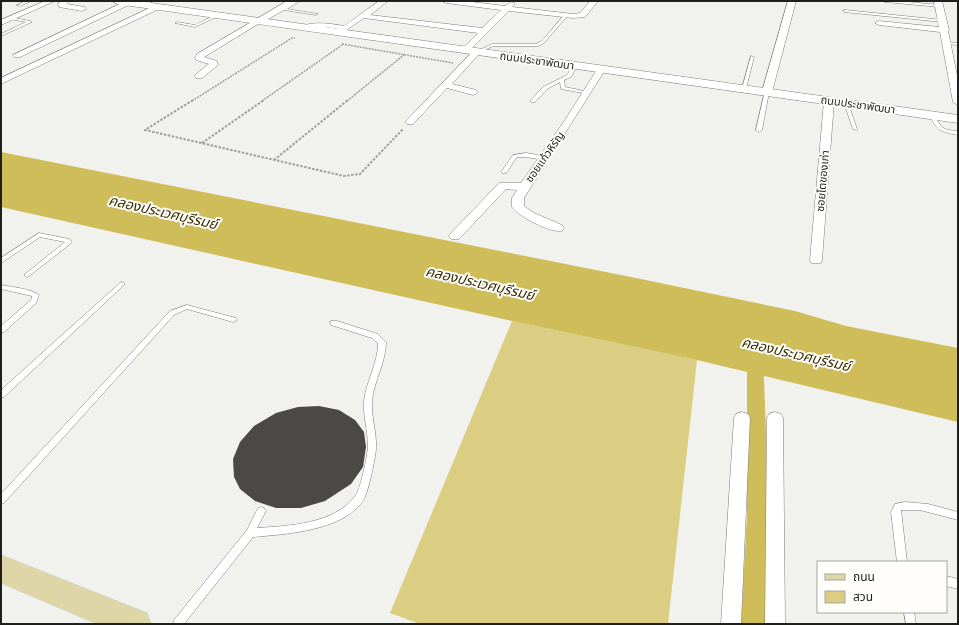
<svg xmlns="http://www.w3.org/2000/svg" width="959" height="625" viewBox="0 0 959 625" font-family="Raleway,'Noto Sans Thai',sans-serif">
<rect width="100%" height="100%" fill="#f1f1ed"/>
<!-- green -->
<path fill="#dbce83" d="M512,321L697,360L668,624H420L390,613Z"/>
<!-- water -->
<path fill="#cfbd59" d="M1,152L631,277L795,311L846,326L958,348V422L697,360L512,321L1,207Z"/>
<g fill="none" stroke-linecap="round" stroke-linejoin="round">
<!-- canal -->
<path fill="#cfbd59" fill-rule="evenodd" d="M755,346L761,348L763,352L769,515L765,624H741L747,515V352L749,348Z"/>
</g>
<!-- building -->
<path fill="#4a4946" d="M319,406L339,410L355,420L364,432L366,447L363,467L351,484L325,501L301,508H276L255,501L240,489L234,477L233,459L240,442L254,426L276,413L298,407Z"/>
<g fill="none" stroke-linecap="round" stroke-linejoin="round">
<defs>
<path id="service" d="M26,1H31L20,6L17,5Z
M295,1H300L287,9L318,14L316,15L284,10L263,22L260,21Z
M883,1H897L940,5L942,6L940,7L885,2Z
M845,10L943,20L945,21L943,22L844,12L843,11Z
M217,14L220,15L195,27L175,23L177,22L195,25Z
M565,14L568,15L544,43L538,46H493L478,53L475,52L492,44H536L542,41Z
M10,17L30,21L32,22L1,36V34L26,22L10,19Z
M947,42L958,43V45L946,44L945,43Z
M751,56L754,57L746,89L744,90L742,89Z
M573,65L577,66L571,77L564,80L565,87L589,92V94L561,89L560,82L547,89L535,102H531V100L543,87L567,75Z
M765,91L769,92L762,130L759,132L756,130Z
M844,102L848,103L857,129V130L853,129L844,103Z
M930,114H934C941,128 942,130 958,131V135C942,132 936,131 930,115Z
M526,153L544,156L547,158L544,160L526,157H517L506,173H502L501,172L513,155Z
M39,233L69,239L72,241L69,245L29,276L27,277L24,275L65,242L40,237L1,263V258Z
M122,282L125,284L124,285L4,397L1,398V390L120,283Z
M1,285C12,287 32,289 39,295L36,303L4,332H1V326L31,300L32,296L1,289Z
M187,305L236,318L237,320L233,322L187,309L174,315L4,503L1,504V494L170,311Z
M331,321H337L378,334L386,342C386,363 374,380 372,401C371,417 377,433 376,449C375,460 369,489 364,499C345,531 286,534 253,537L184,624H173L174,620L247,530L258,508L261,507L264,508L266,511L257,528C288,526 335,524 355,496C361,489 367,457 368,447C368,431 363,417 364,401C366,381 378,364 378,343L372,338L331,325L330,323Z
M905,502L928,504L958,512V520L920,510H901L907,562H897L891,512L895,504Z
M946,576L958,579V589L946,586Z
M904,612H914L916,624H906Z"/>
<path id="minor" d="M45,1H55L1,25V20Z
M61,1H70L67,4L85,7L86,9L82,11L59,7L58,4Z
M126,1H130L133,3L20,57H14L13,55Z
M142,1H153L144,6H138V2Z
M287,1H296L204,57L217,61L218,65L202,78H196L195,76L196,74L209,64L196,60L195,58L197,54Z
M379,1H388L370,15L482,28L501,10L446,3L442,1H464L505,6L511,2L515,4L512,7L573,14L580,13L590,1H598L585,17L573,18L509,11L468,52H465L461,50L478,33L364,18L339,35L335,33L339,29L325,27L304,30L300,28C310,20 333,24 344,26Z
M788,1H796L772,92L767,95L762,92Z
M934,1H942L949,30L948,31L958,80V105L953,102L940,32L879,25L875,23L879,21L939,27Z
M156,5H159L163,7L1,84V78Z
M474,50H480L481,52L452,84L476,90L478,92L476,94L473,95L447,88L413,124H407L405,122L407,120Z
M601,67L605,70L524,198V206L534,213L562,225L564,228L562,231C551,233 519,217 512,207V198L517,190L506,189L459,239H451L449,236L451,233L499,183H521L565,120L598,68Z
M829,98L834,101L822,260L821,263H811L810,260L824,101Z
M742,412L748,414L750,418L741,624H721L734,418L736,414Z
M775,412L781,414L783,418L785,624H765L767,418L769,414Z"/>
<path id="tertiary" d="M112,1H137L958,115V123L117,4Z"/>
<path id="primary" d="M1,555L147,613L151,624H97L1,583Z"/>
</defs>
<!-- service casing -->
<use href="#service" stroke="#7c7c78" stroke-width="1"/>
<!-- minor casing -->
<use href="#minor" stroke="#7c7c78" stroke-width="1"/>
<!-- tertiary casing -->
<use href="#tertiary" stroke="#7c7c78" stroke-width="1"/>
<!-- primary casing -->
<use href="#primary" stroke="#cecece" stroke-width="1"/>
<!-- path-far1 -->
<path stroke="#9f9f9c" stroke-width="1.5" stroke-dasharray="2 1" stroke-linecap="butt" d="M342,44L453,63
M192,101L292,38H295
M262,101L342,45
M347,101L405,54"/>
<!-- path -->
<path stroke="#9f9f9c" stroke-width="2" stroke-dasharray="2.5 1.5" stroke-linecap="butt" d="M193,100L145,130L344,176L360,174L403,129
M202,143L264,100
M274,160L348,100"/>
<!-- service -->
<use href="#service" fill="#fff" fill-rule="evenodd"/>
<!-- minor -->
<use href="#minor" fill="#fff" fill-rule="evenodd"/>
<!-- tertiary -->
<use href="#tertiary" fill="#fff" fill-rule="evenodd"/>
<!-- primary -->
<use href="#primary" fill="#ded6a6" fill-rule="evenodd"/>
</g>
<g text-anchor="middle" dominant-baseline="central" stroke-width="4" stroke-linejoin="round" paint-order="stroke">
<!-- far-street labels -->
<g font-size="11" fill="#1f1f1e" stroke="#fffefa">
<text transform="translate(537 61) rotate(8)">ถนนประชาพัฒนา</text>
<text transform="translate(858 105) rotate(8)">ถนนประชาพัฒนา</text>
<text transform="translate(545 157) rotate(-55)">ซอยแก้วหิรัญ</text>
<text transform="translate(823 181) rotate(-85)">ซอยโตของเก่า</text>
</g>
<!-- water labels -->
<g font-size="14" font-style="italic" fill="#352e01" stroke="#fffefa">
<text transform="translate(163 212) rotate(13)">คลองประเวศบุรีรมย์</text>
<text transform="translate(480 283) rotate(13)">คลองประเวศบุรีรมย์</text>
<text transform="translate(796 354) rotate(13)">คลองประเวศบุรีรมย์</text>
</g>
</g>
<!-- border -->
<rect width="959" height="625" fill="none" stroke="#1f1f1e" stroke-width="4"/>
<!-- legend -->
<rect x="817" y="561" width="130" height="52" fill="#fffefa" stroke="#a5a5a2"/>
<rect x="825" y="574" width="20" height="6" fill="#ded6a6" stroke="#a5a5a2"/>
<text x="853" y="581" font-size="12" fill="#1f1f1e">ถนน</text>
<rect x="825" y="591" width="20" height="12" fill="#dbce83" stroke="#a5a5a2"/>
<text x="853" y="601" font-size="12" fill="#1f1f1e">สวน</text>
</svg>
